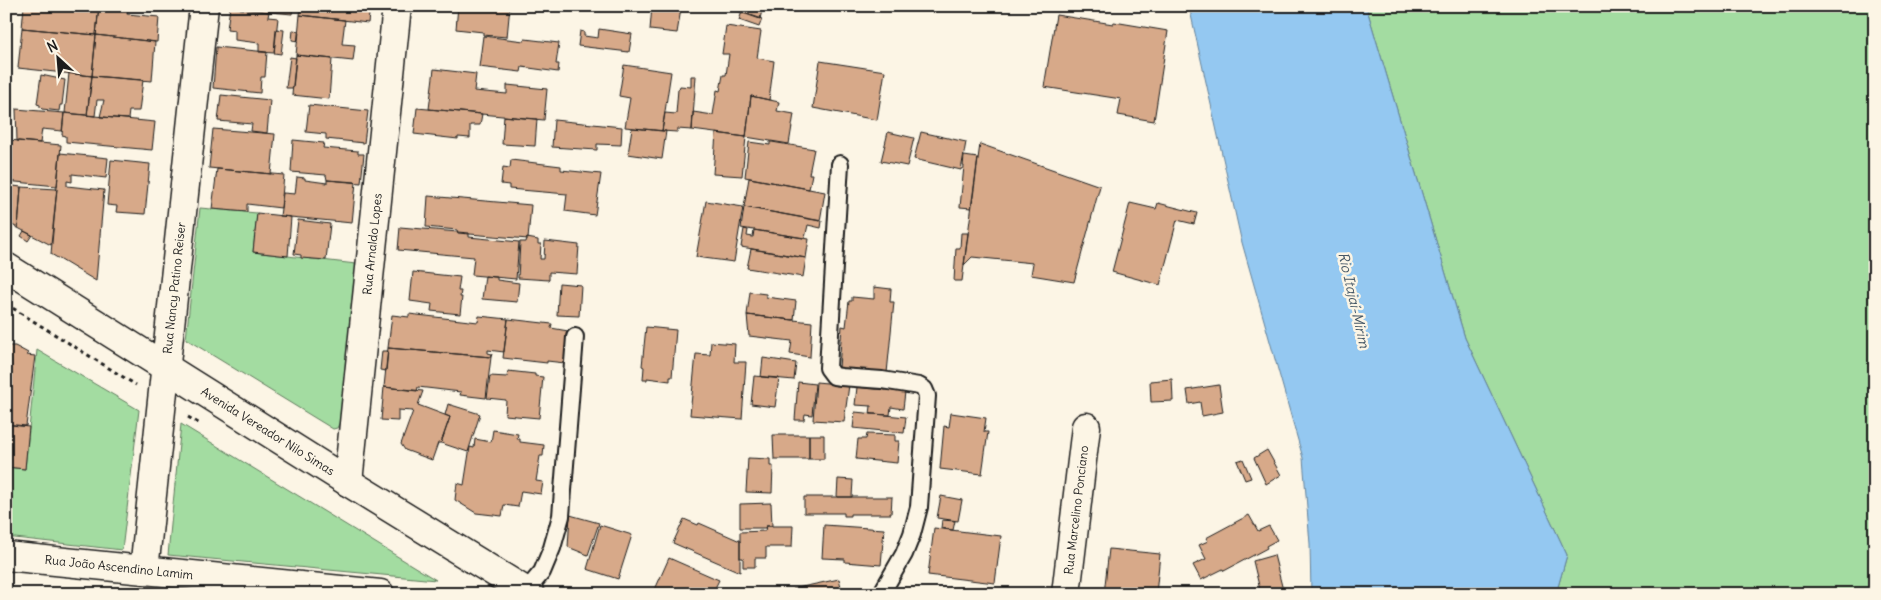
<svg xmlns="http://www.w3.org/2000/svg" width="1881" height="600" viewBox="0 0 1881 600" font-family="Delius,sans-serif">
<rect width="100%" height="100%" fill="#fcf5e5"/>
<filter id="ink" filterUnits="userSpaceOnUse"><feTurbulence type="fractalNoise" baseFrequency=".02" numOctaves="2"/><feDisplacementMap in="SourceGraphic" scale="10" xChannelSelector="R" yChannelSelector="G"/><feConvolveMatrix kernelMatrix="1 2 1 2 8 2 1 2 1" color-interpolation-filters="sRGB"/></filter>
<g filter="url(#ink)">
<!-- green -->
<path fill="#a3dca1" stroke="#607c5e" d="M1366,6H1875V594H1556L1567,555L1465,338Z
M200,208L257,213L253,252L356,264L341,420L337,428L333,429L186,339Z
M37,350L139,410L122,550L6,537V467L25,469Z
M181,424L436,580L168,555Z"/>
<!-- water -->
<path fill="#94c8f1" stroke="#64839c" d="M1189,6H1366L1465,338L1567,555L1556,594H1311L1310,544L1303,458L1241,239Z"/>
<!-- building -->
<path fill="#d7a989" stroke="#1c1c1c" d="M24,6H99L96,35L22,28Z
M99,6H128L127,14L159,17L157,42L96,35Z
M240,6H293L292,14L240,9Z
M301,6H370L368,23L300,15Z
M458,6H510L507,37L483,35V32L456,29Z
M652,6H670L681,9L677,33L650,30Z
M723,6H763L760,19Z
M230,7L269,12L268,17L278,18L274,53L259,52V43L235,40V30L227,29Z
M742,12L762,19L759,27L739,20Z
M300,15L345,20L342,44L355,45L353,61L296,55Z
M1056,15L1113,24L1114,22L1168,31L1154,121L1118,115L1121,99L1044,87Z
M726,26L761,31L757,58L774,61L769,100L751,96L746,137L692,130L693,112L713,115L717,90L720,91L723,75H726L729,54H722Z
M22,28L96,35L92,76L18,68Z
M276,29L284,30L281,54L274,53Z
M599,29L632,34L629,52L578,46L580,31L584,32V36L598,38Z
M293,30L299,31L298,41L292,40Z
M96,35L155,42L152,81L92,76Z
M483,36L524,41L525,39L559,43L556,64H559L558,72L522,67L521,72L479,67Z
M216,47L267,52L265,77H261L260,93L213,88Z
M296,55L332,59L329,99L292,95Z
M290,57L296,58L293,88H286Z
M820,61L885,71L877,120L813,108Z
M624,65L671,72L662,131L625,127L630,98L619,96Z
M434,69L476,74L474,91L507,94V85L547,89L544,120L429,109Z
M69,73L92,76L87,115L65,113Z
M41,75L65,80L62,105H60L59,111L42,109L40,107V105L37,104Z
M92,76L143,80L139,111H129L128,119L100,117L104,100H97L95,116L87,115Z
M691,76H696L692,130L677,129V132L662,131L665,113L676,114L678,89H679L680,86L691,87Z
M221,95L270,100L267,133L251,131L252,124L218,121Z
M751,96L779,102L777,111L794,114L789,144L746,137Z
M309,105L368,111L364,143L326,139V134L306,132Z
M417,108L482,114L480,125H470V138L458,137V139L414,134Z
M16,109L64,113L62,131L42,129L40,143L17,141Z
M64,113L155,122L152,150L66,142V136L62,135Z
M504,116L537,119L535,146L502,144Z
M554,120L622,127L621,145L597,144V150L552,147Z
M632,128L666,131L662,159L628,154Z
M213,129L275,134L271,174L209,168Z
M888,132L914,138L907,166L881,161Z
M921,132L966,142L961,170L914,159Z
M716,133L746,137L742,176L713,174Z
M9,140L61,145L57,186L6,181Z
M293,140L324,143L323,148L358,151V154H364L361,183L327,180L326,175L291,172Z
M749,142L770,145V142H772L814,149L809,174H812L809,189L745,177Z
M980,144L1100,186L1074,282L1031,275L1033,263L972,257L964,265Z
M60,153L108,158L106,178L72,174V182L67,181V186L104,190L96,281L51,254Z
M964,156L978,158L971,208L960,207L964,166H963Z
M111,160L150,164L145,214L116,212L117,206L107,205Z
M511,160L561,166V170L601,174L595,215L565,211L567,194L509,189V185L501,184L503,167L510,168Z
M217,169L284,175L281,208L247,204V212L212,209Z
M297,177L305,178V180L327,183V180L356,182L352,223L280,216L283,193L295,194Z
M749,178L825,192L820,221L744,207Z
M6,185L21,187L18,228L6,222Z
M21,187L57,189L51,245L18,228Z
M428,196L531,205L528,239L458,233L457,230L426,227Z
M706,201L743,207L734,262L696,257Z
M1130,203L1156,209L1158,203L1197,213L1194,224L1177,220L1160,285L1112,272Z
M744,207L822,221L821,228L808,225L805,238L741,228Z
M257,213L291,217L288,256L253,252Z
M298,220L330,224L326,260L301,258V255L294,254Z
M400,227L469,233V237L519,242L516,279L472,275L474,257L398,250Z
M744,229L748,230L747,236L753,237L754,230L809,239L806,258L741,247Z
M24,231L32,235L28,241L21,236Z
M961,233H968L962,281H954L956,248H960Z
M527,238L538,240V244H541L540,259H544L545,241L579,245L577,274L549,272V280L518,278L520,242H526Z
M751,249L806,258L803,277L747,268Z
M413,272L460,277L458,291H461L460,297H462L460,314L431,311L432,304L410,301Z
M485,276L497,277V280L519,283L517,302L482,299Z
M559,283L581,285L579,316L557,315Z
M874,287L891,289L890,302H894L887,373L839,368L842,326L846,327L849,301H852V297L874,299Z
M750,292L766,294V297L796,301L794,320L747,315Z
M409,314L478,322L479,316L508,319L504,352L488,350V353L492,354L491,357L388,348L392,315L409,317Z
M747,315L812,322L810,357L790,354L792,341L749,336Z
M508,319L552,324L551,328L568,331L565,363L547,361V363L503,358Z
M646,327L676,330L672,377H670V381L647,378V380H643L644,367L642,366Z
M711,342L735,344L734,362H746L742,419L690,415L696,354L710,355Z
M6,346H15L28,353L27,355L35,356L26,426L6,424Z
M388,348L491,357L486,398L460,395L461,392L418,387L417,391L384,387Z
M382,351H388L386,371L380,370Z
M763,358L796,363L794,380L761,377Z
M508,371L535,374V376L543,377L539,418L505,415L506,400L487,398L490,376L507,377Z
M754,376L779,378L775,407L751,404Z
M1172,379L1173,401L1151,402L1150,381Z
M798,382L815,384L812,415L805,414L804,420H795Z
M816,382L849,385L844,422L813,420Z
M1219,385L1223,412L1202,416L1200,402L1189,404L1187,390Z
M384,387L423,391L418,405L450,417L441,443H438L432,460L405,450L401,444L413,411L398,410V421L381,420Z
M857,387L905,392L903,409L891,407L890,415L870,414L871,406L855,405Z
M448,404L480,414L468,452L441,443L450,417L445,415Z
M855,412L906,417L904,433L853,428Z
M951,413L986,418L984,432H988L982,474L940,469L944,426L949,427Z
M11,425L29,427L25,469L6,467V448H9Z
M493,430L518,434L517,439H520V442L544,445L543,456H540L536,481L543,482L541,494L521,491L518,507L504,505L502,516L476,513L455,500L457,483L464,485L470,447L474,448L475,439L491,442Z
M867,434L895,435V441H899L897,463L856,459L858,439H866Z
M773,435H809V459H774Z
M809,435H824V459H809Z
M1267,450L1281,475L1266,484L1254,458Z
M748,458L770,459V466H773L772,493L746,492Z
M1243,459L1251,478L1245,480L1237,461Z
M838,479L853,480L852,497H837Z
M941,496L962,500L958,521L937,518Z
M804,497H892L891,514H850V516H844V513H804Z
M771,503L772,526H766L765,528H740V504Z
M570,515L599,523L588,555L568,547Z
M1249,515L1258,531L1269,526L1277,540L1266,546L1267,548L1224,571L1223,569L1201,580L1193,565L1206,559L1199,545L1208,541L1206,538Z
M684,519L698,525L699,523L740,541V572L673,543Z
M942,520L955,521L953,530L941,528Z
M600,525L632,535L618,579L587,569Z
M824,525L884,529L881,565L845,562V559L822,558Z
M766,526H793L792,547H766V558H755V567H743V558H740V532L765,531Z
M934,528L1001,536L995,583L928,575Z
M1109,549L1160,554L1156,594H1104Z
M1274,555L1284,594H1261L1253,561Z
M669,558L719,580L712,594H653Z
M839,579L843,594H794L793,589Z
M739,589L753,590V594H739Z"/>
<g fill="none" stroke-linecap="round" stroke-linejoin="round">
<defs>
<path id="service" d="M840,164L828,368L834,376L841,377L882,380L919,386L924,389L927,396L919,507L912,534L904,554L881,594
M526,591L542,572L552,548L561,516L575,337"/>
<path id="minor" d="M348,482L397,6
M144,570L204,6
M1066,594L1086,427"/>
<path id="tertiary" d="M6,556L380,594"/>
<path id="secondary" d="M6,267L348,482L530,594"/>
</defs>
<!-- service casing -->
<use href="#service" stroke="#1c1c1c" stroke-width="20"/>
<!-- minor casing -->
<use href="#minor" stroke="#1c1c1c" stroke-width="31"/>
<!-- tertiary casing -->
<use href="#tertiary" stroke="#1c1c1c" stroke-width="31"/>
<!-- secondary casing -->
<use href="#secondary" stroke="#1c1c1c" stroke-width="31"/>
<!-- path -->
<path stroke="#1c1c1c" stroke-width="3" stroke-dasharray="4 4" stroke-linecap="butt" d="M6,304L136,385
M188,417L200,424"/>
<!-- service -->
<use href="#service" stroke="#fcf5e5" stroke-width="16"/>
<!-- minor -->
<use href="#minor" stroke="#fcf5e5" stroke-width="28"/>
<!-- tertiary -->
<use href="#tertiary" stroke="#fcf5e5" stroke-width="28"/>
<!-- secondary -->
<use href="#secondary" stroke="#fcf5e5" stroke-width="28"/>
</g>
</g>
<g text-anchor="middle" dominant-baseline="central" stroke-width="5" stroke-linejoin="round" paint-order="stroke">
<!-- street labels -->
<g font-size="12" fill="#1c1c1c" stroke="#fcf5e5">
<text transform="translate(372 244) rotate(-84)">Rua Arnaldo Lopes</text>
<text transform="translate(174 288) rotate(-84)">Rua Nancy Patino Reiser</text>
<text transform="translate(268 431) rotate(32)">Avenida Vereador Nilo Simas</text>
<text transform="translate(1076 510) rotate(-83)">Rua Marcelino Ponciano</text>
<text transform="translate(119 567) rotate(6)">Rua João Ascendino Lamim</text>
</g>
<!-- water labels -->
<g font-size="14" font-style="italic" fill="#465867" stroke="#fcf5e5">
<text transform="translate(1354 300) rotate(77)">Rio Itajaí-Mirim</text>
</g>
</g>
<!-- margin -->
<rect width="1881" height="600" fill="none" stroke="#fcf5e5" stroke-width="25"/>
<rect x="12" y="12" width="1856" height="575" fill="none" stroke="#1c1c1c" stroke-width="2" filter="url(#ink)"/>
<!-- north arrow -->
<g transform="translate(58 58) rotate(334)" stroke="#fcf5e5" stroke-width="4" paint-order="stroke">
<path d="M0-4L9 19L0 12L-9 19Z" fill="#1c1c1c"/>
<text y="-8" font-size="14" font-weight="bold" text-anchor="middle" fill="#1c1c1c">N</text>
</g>
</svg>
